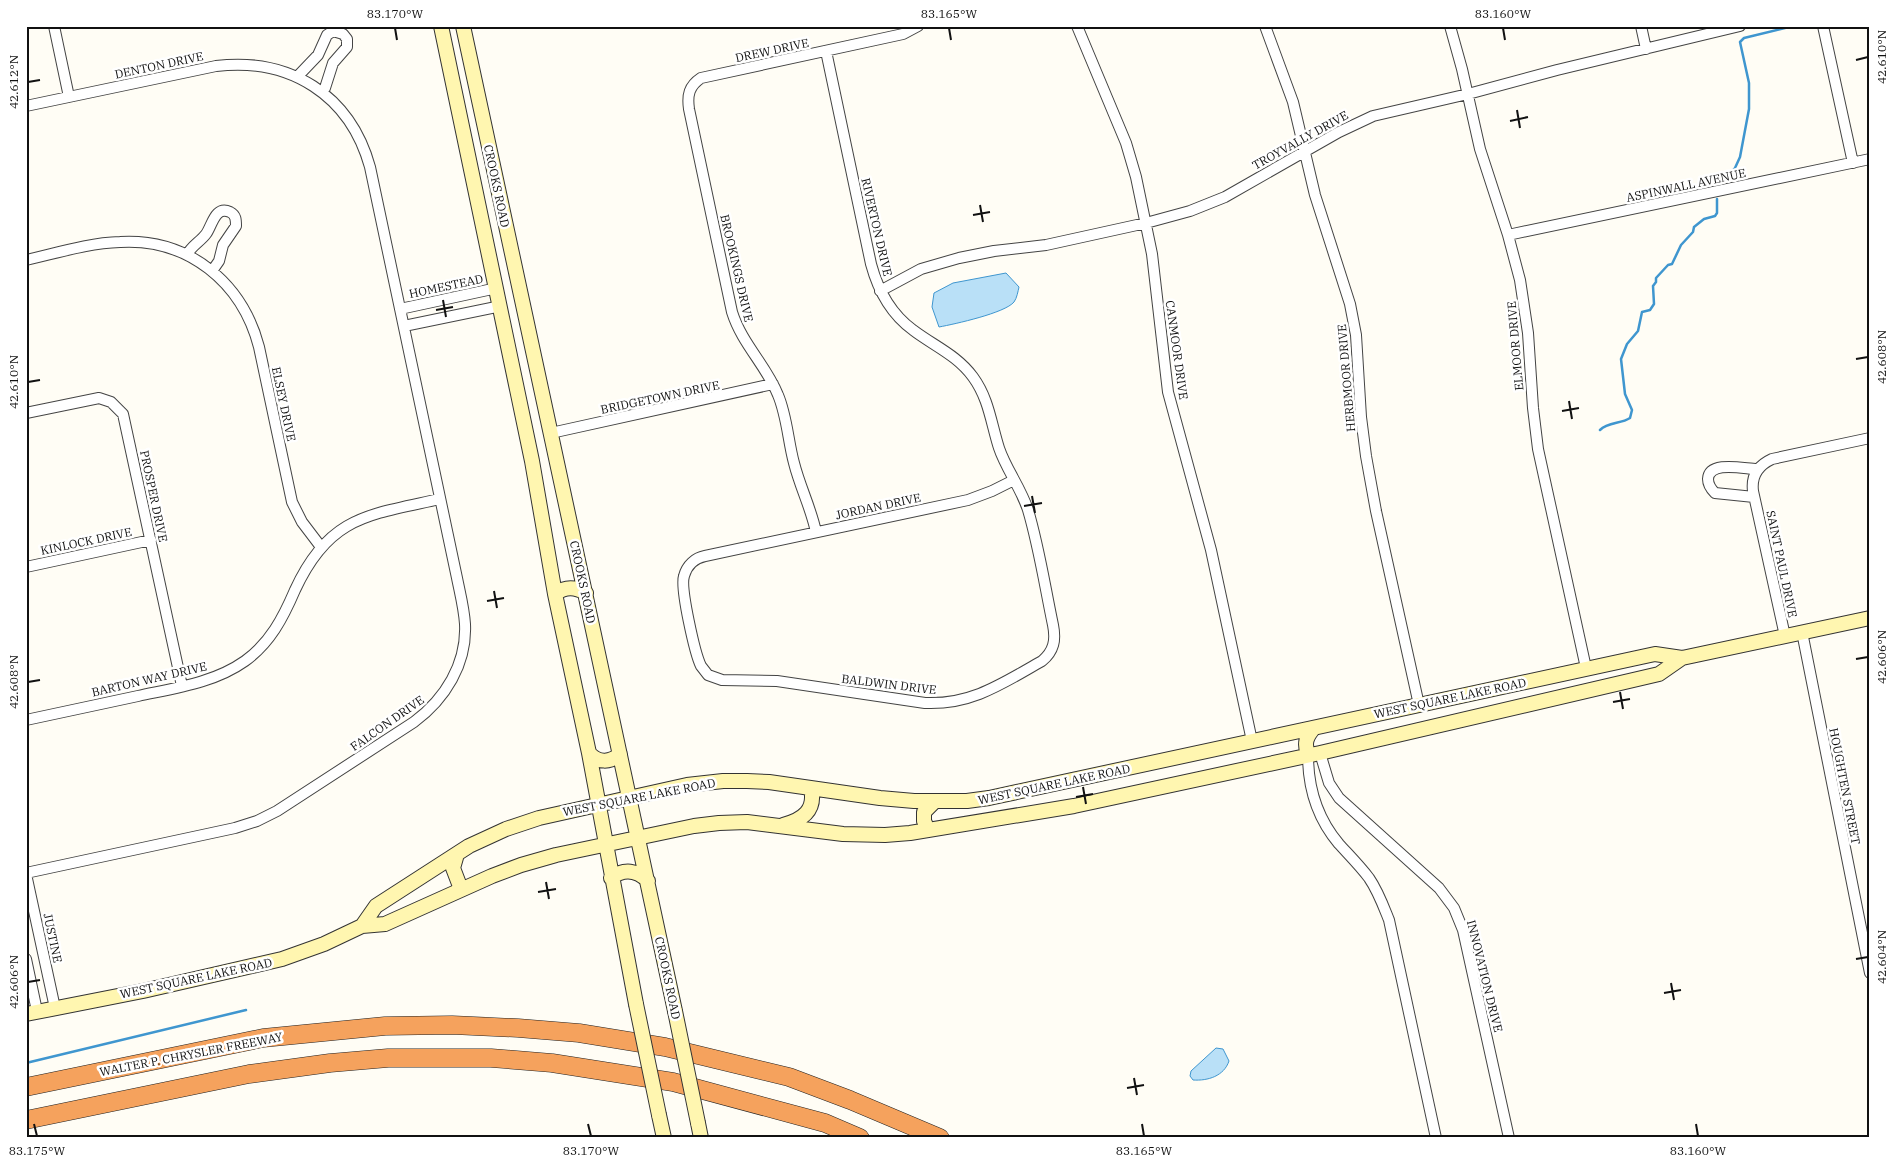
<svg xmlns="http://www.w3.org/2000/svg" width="1896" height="1164" viewBox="0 0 1896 1164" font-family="'IBM Plex Serif',serif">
<rect width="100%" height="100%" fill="#fffdf5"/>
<!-- water -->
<path fill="#b9e0f7" stroke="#3f96cf" d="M1006,273L1019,287C1018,291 1017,298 1014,302C1005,313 955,324 939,327L932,307L934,293L953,283Z
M1216,1048L1223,1049L1229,1061C1224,1076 1208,1081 1193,1080L1190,1076L1191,1071Z"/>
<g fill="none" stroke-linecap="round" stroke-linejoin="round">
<!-- stream -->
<path stroke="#3f96cf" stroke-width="2.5" d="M1720,184L1735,168L1740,157L1749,109V83L1740,42L1744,38L1793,26
M1600,430C1608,422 1621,424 1630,418L1632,410L1625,394L1621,359L1627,344L1638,331L1642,312L1650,310L1654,304L1653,286L1656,282V278L1668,265L1672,264L1681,245L1693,232L1694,227L1704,219L1715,216L1717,213V199
M26,1063L246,1010"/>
<defs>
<path id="minor" d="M54,26L69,97
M1077,26L1126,143L1136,177L1152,254L1168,392L1211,550L1252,741
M1265,26L1293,102L1315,195L1350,304L1356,335L1361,417L1366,456L1376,511L1419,705
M1450,26L1462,69L1480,149L1508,235L1520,280L1528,333L1533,408L1538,449L1586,668
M1641,26L1646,49
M1823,26L1853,163
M826,51L871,264C878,290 891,314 913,330C934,346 957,355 973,377C989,399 991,423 999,448C1006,469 1021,488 1028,510C1039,547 1045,587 1053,625C1056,640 1054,651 1042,661C1003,683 972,705 925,703L777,681L722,680L708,675L701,666C695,654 680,588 684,576C687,565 695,558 705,556L968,500L992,491L1014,480
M297,77L318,55L327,35L333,31L343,34L347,39V47L333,63L325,88L322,92
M26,106L216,66C290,57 350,95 370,167L457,578C460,593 464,608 465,624C467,664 445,699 414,722L277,811L257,821L235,828L26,873
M1508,235L1870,159
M187,255C191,246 200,242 206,234C212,226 215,205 230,212C236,215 236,220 236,226L223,245L219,261L212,271
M26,260C57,253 88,243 120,242C188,238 242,282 259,347L292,502L302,522L321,547
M880,291L921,269L959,258L994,251L1046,245L1146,223L1190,211L1225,197L1339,132L1373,116L1468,94L1557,70L1740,26
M400,309L497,288
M404,326L501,306
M26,413L99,398L111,402L123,414L182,686
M551,433L773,384
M1754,497L1715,493C1711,489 1708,484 1708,479C1709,460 1745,469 1757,469
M816,532C811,508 800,487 794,463C788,441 787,416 778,395C766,365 742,344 732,312L689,109C687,95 689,86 701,78L903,34L918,26
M26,567L151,540
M1802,632L1870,973
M1785,636L1753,491C1751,475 1759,465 1772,459L1870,438
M26,720C63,712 101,704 138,696C175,688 214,683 245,661C270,643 283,618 295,590C329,516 368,515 440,499
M1320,753L1329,783L1339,798L1439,888L1454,908L1463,930L1509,1138
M1308,755C1308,789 1317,818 1339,844C1349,855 1360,866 1369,878C1378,891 1383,905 1389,920L1436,1138
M26,874L55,1008
M26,959L37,1011"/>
<path id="secondary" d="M441,26L532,461L555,594L589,753L636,1004
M463,26C533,355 607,683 675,1011
M555,594C566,586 575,587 586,593
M589,753C598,763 610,763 620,754
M1308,755C1304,743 1306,737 1314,728
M783,825C803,820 816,810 811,788
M928,830L924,821V812L934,802
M457,854L453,868L461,889
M611,878C624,868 637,870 648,881
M362,926L376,906L469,846L506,829L539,818L687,785L723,781H747L769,782L880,798L914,801H967L989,798L1655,654L1682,658
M26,1014L143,991L282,959L324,944L362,926L385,924L492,876L521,865L556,855L694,826L719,823L747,822L843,834L885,835L910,833L1074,806L1320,753L1659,674L1682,658L1870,618
M659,1115L664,1138
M698,1123L701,1138"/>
<path id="motorway" d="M26,1087L263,1038L385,1026L452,1025L518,1028L579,1033L665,1047L789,1077L850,1100L940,1138
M26,1120L249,1074L330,1063L388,1058H491L552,1063L673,1082L825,1123L860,1138"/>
</defs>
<!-- minor casing -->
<use href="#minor" stroke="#444" stroke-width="12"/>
<!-- secondary casing -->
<use href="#secondary" stroke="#333" stroke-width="16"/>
<!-- motorway casing -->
<use href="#motorway" stroke="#222" stroke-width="19"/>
<!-- minor -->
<use href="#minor" stroke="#fff" stroke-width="10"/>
<!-- secondary -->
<use href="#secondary" stroke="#fff6b0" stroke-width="14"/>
<!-- motorway -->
<use href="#motorway" stroke="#f5a25d" stroke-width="18"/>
<defs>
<path id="secondary-bridge" d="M636,1004L659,1115
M675,1011L698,1123"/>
</defs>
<!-- secondary-bridge casing -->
<use href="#secondary-bridge" stroke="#333" stroke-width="16" stroke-linecap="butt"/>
<!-- secondary-bridge -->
<use href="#secondary-bridge" stroke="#fff6b0" stroke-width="14"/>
</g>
<!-- ticks -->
<path fill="none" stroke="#111" stroke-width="2" d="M395,28L397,40M949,28L951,40M1503,28L1505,40M1856,60L1868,57M28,82L40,80M1517,110L1520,128M1510,121L1528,117M980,205L983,222M973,215L990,212M443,300L446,317M436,310L453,307M1856,359L1868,357M28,382L40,380M1569,401L1572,419M1562,411L1579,408M1032,496L1035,513M1024,506L1042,503M494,591L497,608M487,601L504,598M1856,659L1868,657M28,682L40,680M1620,692L1623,709M1613,702L1630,699M1083,787L1086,804M1076,797L1093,794M546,882L549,899M538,892L556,889M1856,959L1868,957M28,982L40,980M1671,983L1674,1000M1664,993L1681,990M1134,1078L1137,1095M1127,1088L1144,1085M34,1124L37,1136M588,1124L591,1136M1142,1124L1144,1136M1696,1124L1698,1136"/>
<g text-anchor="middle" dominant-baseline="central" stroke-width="5" stroke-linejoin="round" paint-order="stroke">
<!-- street labels -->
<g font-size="12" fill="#111" stroke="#fff">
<text transform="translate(772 50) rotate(-12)">DREW DRIVE</text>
<text transform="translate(159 65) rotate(-12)">DENTON DRIVE</text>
<text transform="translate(1300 140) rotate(-29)">TROYVALLY DRIVE</text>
<text transform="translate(1686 185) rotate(-12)">ASPINWALL AVENUE</text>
<text transform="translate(497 186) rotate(78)">CROOKS ROAD</text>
<text transform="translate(877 227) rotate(77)">RIVERTON DRIVE</text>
<text transform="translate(737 268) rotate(77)">BROOKINGS DRIVE</text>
<text transform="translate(446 286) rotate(-12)">HOMESTEAD</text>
<text transform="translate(1515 346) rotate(-95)">ELMOOR DRIVE</text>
<text transform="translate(1177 350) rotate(82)">CANMOOR DRIVE</text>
<text transform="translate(1346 378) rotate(-95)">HERBMOOR DRIVE</text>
<text transform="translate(660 397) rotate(-12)">BRIDGETOWN DRIVE</text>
<text transform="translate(284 404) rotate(78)">ELSEY DRIVE</text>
<text transform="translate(154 496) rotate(78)">PROSPER DRIVE</text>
<text transform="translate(878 506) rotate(-12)">JORDAN DRIVE</text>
<text transform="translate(86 541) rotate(-12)">KINLOCK DRIVE</text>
<text transform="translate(1782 564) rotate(78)">SAINT PAUL DRIVE</text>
<text transform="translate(583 582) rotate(78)">CROOKS ROAD</text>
<text transform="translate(149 679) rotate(-13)">BARTON WAY DRIVE</text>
<text transform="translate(889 684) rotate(7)">BALDWIN DRIVE</text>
<text transform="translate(1450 698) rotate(-12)">WEST SQUARE LAKE ROAD</text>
<text transform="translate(387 723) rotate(-35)">FALCON DRIVE</text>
<text transform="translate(1054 784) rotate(-12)">WEST SQUARE LAKE ROAD</text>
<text transform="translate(1845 786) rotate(79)">HOUGHTEN STREET</text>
<text transform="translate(639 797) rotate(-11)">WEST SQUARE LAKE ROAD</text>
<text transform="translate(53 938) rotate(78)">JUSTINE</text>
<text transform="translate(1485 976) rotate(76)">INNOVATION DRIVE</text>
<text transform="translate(196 978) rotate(-12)">WEST SQUARE LAKE ROAD</text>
<text transform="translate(668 978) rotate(78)">CROOKS ROAD</text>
<text transform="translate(191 1054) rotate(-11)">WALTER P. CHRYSLER FREEWAY</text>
</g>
</g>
<!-- border -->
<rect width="1896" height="1164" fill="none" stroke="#ffffff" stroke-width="55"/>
<rect x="28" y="28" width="1840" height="1108" fill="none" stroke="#111" stroke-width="2"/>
<g font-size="12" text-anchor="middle" fill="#111">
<text x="395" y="18">83.170°W</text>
<text x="949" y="18">83.165°W</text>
<text x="1503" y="18">83.160°W</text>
<text transform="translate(1882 57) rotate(-90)" y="4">42.610°N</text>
<text transform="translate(14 82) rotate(-90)" y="4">42.612°N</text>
<text transform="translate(1882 357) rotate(-90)" y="4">42.608°N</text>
<text transform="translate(14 382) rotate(-90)" y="4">42.610°N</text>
<text transform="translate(1882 657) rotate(-90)" y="4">42.606°N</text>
<text transform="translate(14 682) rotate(-90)" y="4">42.608°N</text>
<text transform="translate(1882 957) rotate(-90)" y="4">42.604°N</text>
<text transform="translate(14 982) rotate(-90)" y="4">42.606°N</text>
<text x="37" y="1155">83.175°W</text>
<text x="591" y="1155">83.170°W</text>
<text x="1144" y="1155">83.165°W</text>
<text x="1698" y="1155">83.160°W</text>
</g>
</svg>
